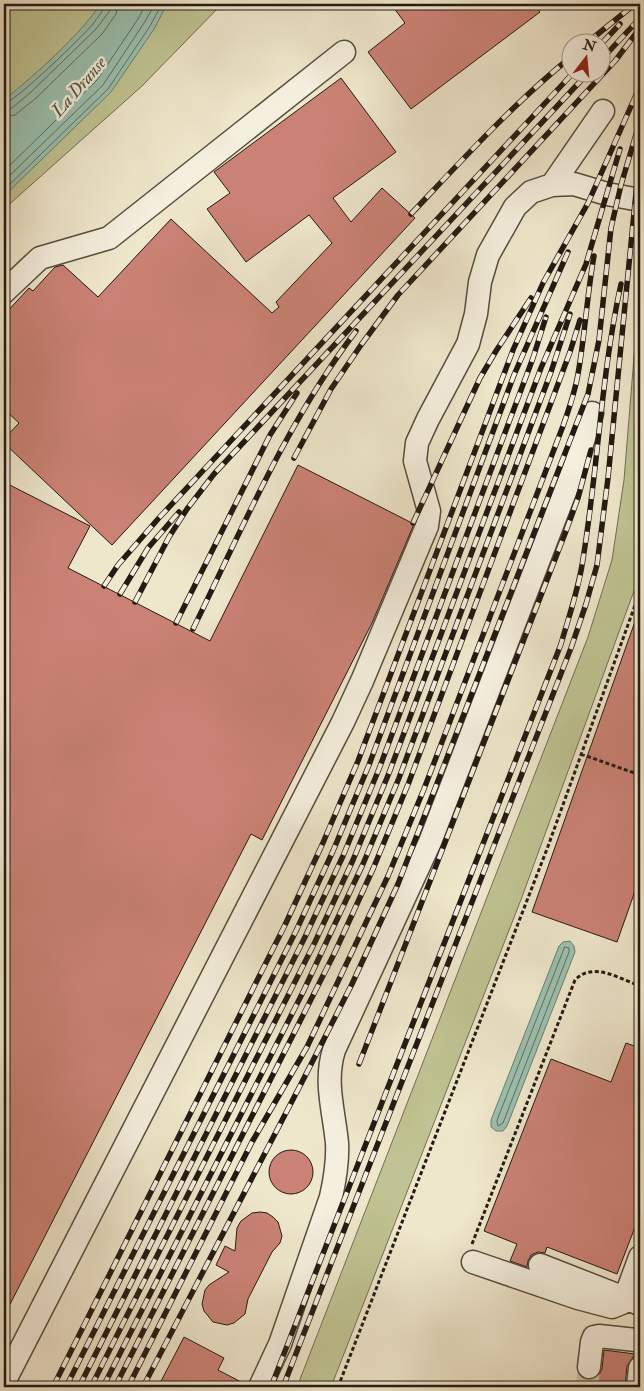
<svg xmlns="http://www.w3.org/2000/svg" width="644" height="1391" viewBox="0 0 644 1391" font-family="'IM FELL Double Pica',serif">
<rect width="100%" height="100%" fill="#efe7cc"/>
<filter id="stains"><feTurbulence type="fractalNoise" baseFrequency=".004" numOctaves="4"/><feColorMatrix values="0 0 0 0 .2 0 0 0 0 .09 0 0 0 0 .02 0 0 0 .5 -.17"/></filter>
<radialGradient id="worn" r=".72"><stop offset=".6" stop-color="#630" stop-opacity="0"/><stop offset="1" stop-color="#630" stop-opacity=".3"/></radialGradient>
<!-- green -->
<path fill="#c0c393" stroke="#726e52" d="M4,4H222L142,86L4,209Z
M640,283V560L638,580L522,897L331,1387H297L588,637L612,560L624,480Z"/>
<!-- water -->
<path fill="#9bc1b0" stroke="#6b7e71" d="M101,4H167L154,29L111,92L4,196V100C37,73 76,39 101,4Z
M570,941L574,946L575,952L507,1126L503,1131H496L491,1127V1120L559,946L563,942Z"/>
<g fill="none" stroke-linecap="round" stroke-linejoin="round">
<!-- shore -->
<path stroke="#5f6e61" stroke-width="1" d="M4,104C15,102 83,36 93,24C97,18 104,11 104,4
M4,110L12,108L31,92L96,29L109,12L111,4
M4,117L15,115L36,98L102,34L116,14L118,4
M4,171L97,80L138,19L146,4
M4,181L103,85L144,23L155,4
M4,190L108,89L150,26L162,4
M565,947L569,948V952L503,1123L498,1126L497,1121Z"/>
</g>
<!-- building -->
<path fill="#cb8276" stroke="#231a12" d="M391,4H534L540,12L411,109L368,52L405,23Z
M341,78L396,152L333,198L351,222L382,188L415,218L112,545L4,443V439L19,423L4,409V315L29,288L33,291L55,267L63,265L98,297L171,219L272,313L279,307L276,302L332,243L309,215L246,262L207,209L230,193L214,172Z
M298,465L414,524L372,623L262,840L251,834L4,1316V482L90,526L68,568L210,641Z
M638,613L640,614V877L617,942L532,912Z
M626,1043L640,1048V1214L617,1274L547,1247L545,1253L538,1252L531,1255L528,1261L527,1267L510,1261L517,1244L484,1231L551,1059L611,1082Z
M269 1172a22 22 0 1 1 44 0a22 22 0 1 1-44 0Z
M260,1212L267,1213L273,1217L278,1222L282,1236L280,1243L272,1252L248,1299L245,1314L234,1323L227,1325L213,1322L204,1311L202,1304L205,1290L209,1285L229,1272L216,1265L225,1246L235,1251L237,1228L241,1221L252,1213Z
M184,1337L224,1358L218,1370L247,1385V1387H158Z
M604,1350L635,1354L627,1366L625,1387H593L594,1379L599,1375L602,1369Z"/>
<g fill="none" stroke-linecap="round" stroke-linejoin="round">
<!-- minor-tunnel -->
<path stroke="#d0c8b0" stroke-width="22" stroke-dasharray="22 11" stroke-linecap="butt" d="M587,1387L589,1367"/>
<defs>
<path id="minor" d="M552,185L574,184L607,194L640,200
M4,292L40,258L109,238L344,52
M473,1262L578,1298L612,1307L622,1303L625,1298L640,1257
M540,1265L640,1304
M589,1367L592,1342L594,1337L599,1336L636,1340L640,1342
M4,1382L343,722L362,681L427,526L429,511L415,461L417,443L428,419L468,344L476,314L480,282L488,255L515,207L531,192L552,185L603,111
M260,1387L280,1344L331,1197C335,1179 338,1161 337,1143C334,1111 324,1082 334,1050L430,842L575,466L592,413
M638,1387L640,1368"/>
</defs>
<!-- minor casing -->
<use href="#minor" stroke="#564d40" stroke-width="25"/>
<!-- path -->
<path stroke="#231a12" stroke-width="3" stroke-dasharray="4 2.5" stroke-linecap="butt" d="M581,754L640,775
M472,1244L575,980C593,961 620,979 640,986
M338,1387L547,849L638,597"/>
<!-- minor -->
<use href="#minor" stroke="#f5efde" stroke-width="22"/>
<defs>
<path id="rail" d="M588,42L635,4
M602,43L620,24
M602,59L640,18
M411,214C463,159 513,104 572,56
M294,458L331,389L361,345L398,295L615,61L640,28
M413,523L480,378L496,351L531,298
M104,586L118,565L158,519L574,72
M120,594L148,548L179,512
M135,602L169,537L187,509L214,474L589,72
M176,623L270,435L297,393
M193,629C243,527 287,422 356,331
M359,1064L566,531L578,498L591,450
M53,1387L285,925L322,845L358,761L513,350L543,283L588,203L640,86
M66,1387L296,931L333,851L369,765L514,375L568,252
M79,1387L305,937L343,856L379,769L533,358L546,317
M91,1387L315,942L353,860L389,773L541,368L586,264L620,149
M103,1387L303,992L363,864L399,778L551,372L570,314
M115,1387L335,952L373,869L409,782L570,352L580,320
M128,1387L252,1142L307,1047L388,876L424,789L563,426C569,409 575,392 578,374C585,335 587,295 594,256
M143,1387L302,1082L352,984L398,884L588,394L599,340L611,228L621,185L640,121
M271,1387L561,644C569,616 579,588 583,559C598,468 601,375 621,284
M283,1387L571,648L586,604L597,565L608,478L640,152"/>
</defs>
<!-- rail casing -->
<use href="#rail" stroke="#231a12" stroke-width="5.5"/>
<!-- rail -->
<use href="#rail" stroke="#f5efde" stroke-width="4" stroke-dasharray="11" stroke-linecap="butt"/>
</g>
<g text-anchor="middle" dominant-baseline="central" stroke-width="5" stroke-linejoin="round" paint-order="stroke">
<!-- water labels -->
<g font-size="18" font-style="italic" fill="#4d5449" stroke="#f5efde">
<text transform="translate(79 87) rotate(-49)">La Dranse</text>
</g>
</g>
<!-- margin -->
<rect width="644" height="1391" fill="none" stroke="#efe7cc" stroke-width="20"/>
<rect x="5" y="5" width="634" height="1381" fill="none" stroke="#231a12" stroke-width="2.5"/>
<rect x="10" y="10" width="624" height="1371" fill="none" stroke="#231a12"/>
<!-- north arrow -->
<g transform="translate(586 58) rotate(16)"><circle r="24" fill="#f5efde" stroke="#a19a8c"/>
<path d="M0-4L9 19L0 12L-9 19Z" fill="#8f2418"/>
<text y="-8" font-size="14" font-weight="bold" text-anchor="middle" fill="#231a12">N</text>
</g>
<rect width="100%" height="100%" filter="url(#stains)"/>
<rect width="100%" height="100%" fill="url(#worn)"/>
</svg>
